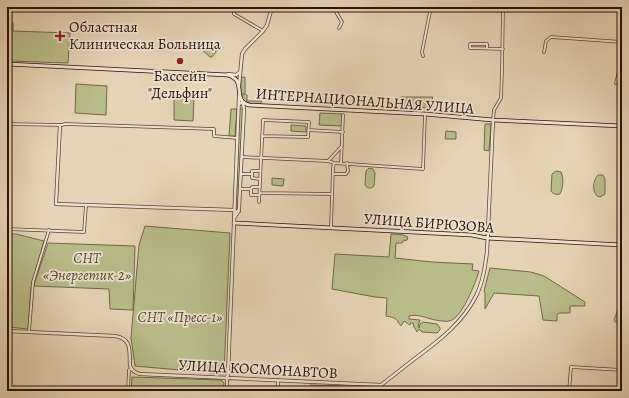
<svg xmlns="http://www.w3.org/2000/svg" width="629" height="398" viewBox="0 0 629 398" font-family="Alegreya,serif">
<rect width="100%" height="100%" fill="#e5d4b5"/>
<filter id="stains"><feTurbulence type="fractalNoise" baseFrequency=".005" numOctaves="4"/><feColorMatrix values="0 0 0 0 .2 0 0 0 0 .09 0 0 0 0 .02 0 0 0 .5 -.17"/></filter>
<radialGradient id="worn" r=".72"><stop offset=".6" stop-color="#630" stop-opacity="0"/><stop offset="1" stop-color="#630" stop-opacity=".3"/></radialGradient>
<!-- green -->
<path fill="#babb8a" stroke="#726648" d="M7,23H13V31L70,33L68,63L7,61Z
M203,41L205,42L216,50V52L212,57H210L199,47Z
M243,77H245V93L241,95V78Z
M76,84L107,86L106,115L75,113Z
M245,94L247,95V101H262L260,104C252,104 246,104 241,97Z
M174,97L194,98L193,121L174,120Z
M401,97H433L429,108L401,107Z
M231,109H237L235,136H229Z
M239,109H243L238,211H235Z
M320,113L342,114V126L319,125Z
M485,124H491L489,151L484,150Z
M291,125L306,126V132L291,131Z
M446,131L456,132V139H445Z
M369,168L373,169L375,173L374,186C371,189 368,189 365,185L366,171Z
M556,171L561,172C564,178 563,189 560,194C556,195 553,194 551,191L552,174Z
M598,175H603L605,179V194L600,197L597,196C592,191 593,180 598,175Z
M272,178L284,179L283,186L272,185Z
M145,226L230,233L224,374L135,366L131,338L139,245Z
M7,234H16L44,241L31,287L28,329L7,327Z
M391,234L403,235L408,237L407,240L403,241L402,243H396L395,258L432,262L473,264L472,270L479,271C476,282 461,320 449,321C445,322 435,320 431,319C424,317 417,314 409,316V319L420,320L418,326L419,328L420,324L423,322L437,324L440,328V330L437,333L422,332L419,329L417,332L414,327L413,323H411L410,325L404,321L401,326C400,325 399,323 398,322C396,317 390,317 386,316L387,298L375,297L332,289L335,254L389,257Z
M48,243L135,246L133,310L110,309L109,289L34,286L35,282Z
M490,268L531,272L544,276L585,302V306H570V313H559L557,315V321L543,320L539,296L494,293L485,309V293L484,291Z
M132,377L221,380L224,383L223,391H131Z
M310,385L368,387L373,391H310Z"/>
<!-- water -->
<path fill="#9cb5b9" stroke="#6f7371" d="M619,310L622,311V321L619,323L615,322L614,319L616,315L617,311Z"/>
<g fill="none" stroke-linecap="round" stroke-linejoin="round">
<defs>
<path id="minor" d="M233,7L234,14L263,31
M333,7L342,22L339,28
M487,48V44H470V48L503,49
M544,52L546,41L551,37L622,42
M423,56L422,52L431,7
M616,83L622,60
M493,120L494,110L501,98L502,71L503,7
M7,124L62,125L65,124L214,129V136L237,138
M308,130L343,132
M242,157L328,161L334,163L423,169L425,114
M328,161L342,146
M341,163L343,115
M241,174H252V178L260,179
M252,174V171H260
M333,174H346L348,171L347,163
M240,189H251V195H259
M251,189L252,187H260
M260,193L332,194
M259,202L263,120L309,122L308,137L262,136
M331,227L333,168L334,163
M7,229L84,232L86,205
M29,332L33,282L49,230
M128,391L129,370L131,369
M278,391V380
M569,391L571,367L622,370"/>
<path id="tertiary" d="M228,74L236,75L240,72
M239,86L242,54L245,49L263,31L267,25L272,7
M60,125L56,204L234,210L237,212L239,211
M234,218L238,212L239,208L244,109L243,103H240L239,105
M7,331L115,336C133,339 129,352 130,366C132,371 136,373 140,374L381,385
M227,391V378L228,374L239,96
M381,391V385C393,376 405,366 417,357C440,340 463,322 476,296C483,282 485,267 487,252L493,120"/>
<path id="secondary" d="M7,64L228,75C248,81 231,100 249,105L425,114L493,120L622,126
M234,223L472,235L487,238L622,245"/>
</defs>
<!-- minor casing -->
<use href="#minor" stroke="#5a4231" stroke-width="3.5"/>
<!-- tertiary casing -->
<use href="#tertiary" stroke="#5a4231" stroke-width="4"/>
<!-- secondary casing -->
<use href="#secondary" stroke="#2b1105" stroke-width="4.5"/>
<!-- minor -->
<use href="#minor" stroke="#eee3cf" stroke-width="2"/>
<!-- tertiary -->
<use href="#tertiary" stroke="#eee3cf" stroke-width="2.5"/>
<!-- secondary -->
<use href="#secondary" stroke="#eee3cf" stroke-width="3"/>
</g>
<!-- markers -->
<g fill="#8f2418" stroke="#eee3cf" stroke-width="1.5">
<path d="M58 30h4v4h4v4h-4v4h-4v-4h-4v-4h4z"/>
<circle cx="180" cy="61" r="4"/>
</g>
<g text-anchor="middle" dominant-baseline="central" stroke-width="3.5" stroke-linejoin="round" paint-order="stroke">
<!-- poi labels -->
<g font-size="15" fill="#2b1105" stroke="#eee3cf" text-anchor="start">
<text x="69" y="27">Областная<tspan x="69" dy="17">Клиническая Больница</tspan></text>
<text x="180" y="76" text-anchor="middle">Бассейн<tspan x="180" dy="17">"Дельфин"</tspan></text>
</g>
<!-- street labels -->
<g font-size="15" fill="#2b1105" stroke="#eee3cf">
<text transform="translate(365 101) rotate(4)">ИНТЕРНАЦИОНАЛЬНАЯ УЛИЦА</text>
<text transform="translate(429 223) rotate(4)">УЛИЦА БИРЮЗОВА</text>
<text transform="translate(258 369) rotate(3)">УЛИЦА КОСМОНАВТОВ</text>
</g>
<!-- park labels -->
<g font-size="15" font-style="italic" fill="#56442d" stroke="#eee3cf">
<text x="87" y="258">СНТ<tspan x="87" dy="17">«Энергетик-2»</tspan></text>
<text x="180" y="317">СНТ «Пресс-1»</text>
</g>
</g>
<!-- margin -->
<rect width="629" height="398" fill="none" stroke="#e5d4b5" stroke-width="24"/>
<rect x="8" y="8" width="613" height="382" fill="none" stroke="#2b1105" stroke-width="2"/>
<rect x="12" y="12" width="605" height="374" fill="none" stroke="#2b1105"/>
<rect width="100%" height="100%" filter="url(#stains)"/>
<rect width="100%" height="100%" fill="url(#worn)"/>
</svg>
